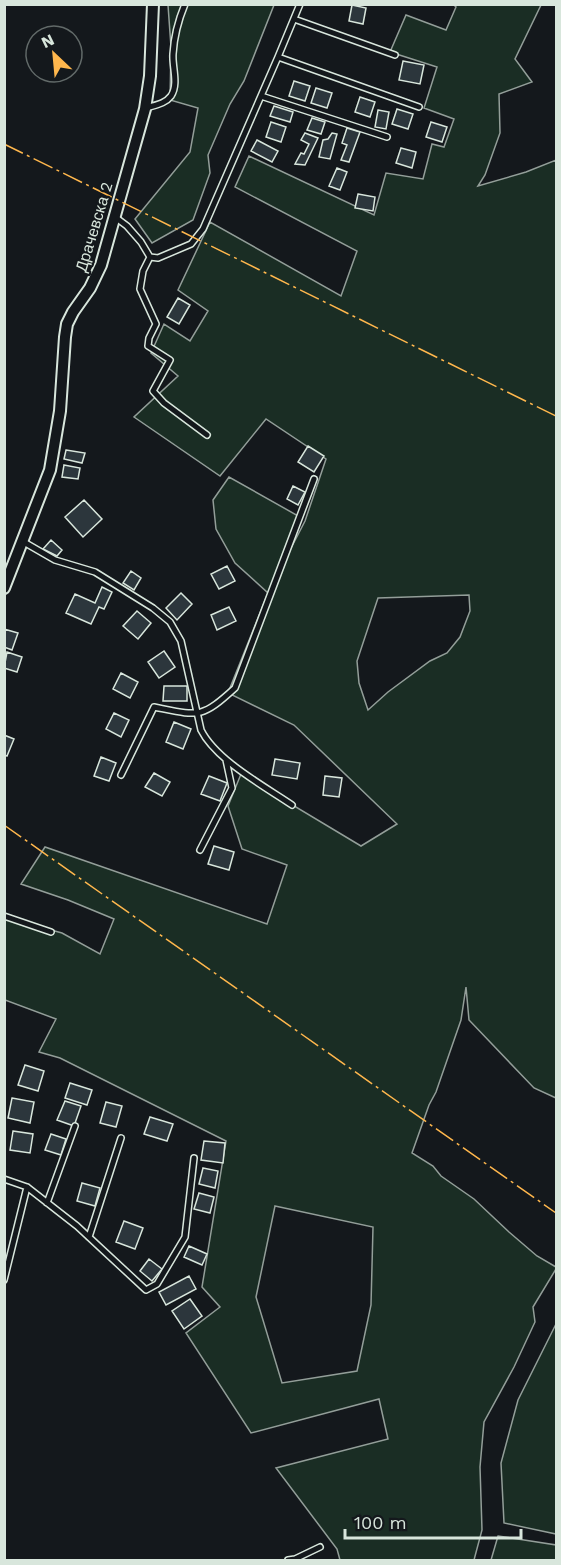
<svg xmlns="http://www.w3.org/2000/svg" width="561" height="1565" viewBox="0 0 561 1565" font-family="'Work Sans',sans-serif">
<rect width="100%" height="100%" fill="#14181c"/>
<!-- green -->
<path fill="#1a2d24" stroke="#939e99" stroke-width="1.5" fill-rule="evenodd" d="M168,5H274L244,81L230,104L208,155L210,173L193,220L152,243L135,219L190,152L198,108L170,100L171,47Z
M454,5H541L515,59L532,82L499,94L500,133L485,175L478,186L526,172L556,160V1098L534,1088L469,1020L466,987L461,1020L436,1092L429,1105L412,1153L433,1166L441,1176L474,1199L509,1232L537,1256L556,1267V1269L533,1307L535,1322L514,1367L484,1422L480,1467L482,1530L474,1560H340L337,1549L276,1468L388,1439L379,1399L251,1433L186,1333L220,1307L202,1287L226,1141L60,1058L39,1052L56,1019L5,1000L4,917L62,933L100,954L114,919L68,900L21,884L45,847L267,924L287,865L242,849L228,806L241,774L361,846L397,824L294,725L228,693L268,593L235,563L216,529L213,500L229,477L300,517L272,585L305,521L326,459L266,419L220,476L134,417L178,376L151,353L164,324L190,341L208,311L178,290L210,222L341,296L357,251L235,187L249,156L374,215L386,173L423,179L432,144L444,147L454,119L424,108L437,67L390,52L406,15L446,30L456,7ZM469,595L470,611L460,637L447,653L430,661L388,692L368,710L359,683L357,661L378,598ZM275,1206L373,1227L371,1305L357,1371L282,1383L256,1297Z
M556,1324V1534L504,1523L501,1463L518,1400Z
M498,1536L556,1545V1560H491Z"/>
<!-- building -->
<path fill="#2c363c" stroke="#d8e6dc" stroke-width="1.5" d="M352,5L366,8L363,24L349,21Z
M403,61L424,65L420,84L399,80Z
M294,81L310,86L305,101L289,96Z
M316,88L332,93L327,108L311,103Z
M360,97L375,102L370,117L355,112Z
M274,106L293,112L290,122L270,116Z
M397,109L413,114L408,129L392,124Z
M378,110L389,112L386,129L375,127Z
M312,118L325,122L321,134L307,130Z
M271,122L286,127L281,142L266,137Z
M431,122L447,127L442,142L426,137Z
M347,128L360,132L349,162L341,160L347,145L342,143Z
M305,133L318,138L305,165L295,164L301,153L304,154L309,144L301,140Z
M332,133L337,134L330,159L319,157L323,140L328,139Z
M257,140L278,151L272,162L251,151Z
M401,148L416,152L412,168L396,163Z
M337,168L347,172L340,190L329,186Z
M358,194L375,197L373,211L355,208Z
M178,298L190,305L179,324L167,317Z
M308,446L324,456L314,472L298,462Z
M66,450L85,453L82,463L64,459Z
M64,465L80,468L78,479L62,477Z
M293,486L305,492L298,505L287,499Z
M84,500L102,519L83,537L65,517Z
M51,540L62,550L57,556L43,549Z
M227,566L235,581L219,589L211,574Z
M131,571L141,578L134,590L123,583Z
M102,587L112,592L104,609L99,607L91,624L66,613L75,594L95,603Z
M181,593L192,604L177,620L166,608Z
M229,607L236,621L217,630L211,615Z
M137,611L151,623L138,639L123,626Z
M4,629L18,633L12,650L4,647Z
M164,651L175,667L159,678L148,662Z
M7,652L22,657L17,672L4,668Z
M121,673L138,682L130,698L113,689Z
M164,686H187V701H163Z
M114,713L129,720L121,737L106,729Z
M174,722L191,729L183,749L166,742Z
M4,735L14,739L7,756L4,755Z
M101,757L116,763L109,781L94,776Z
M275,759L300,763L297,779L272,775Z
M154,773L170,782L162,796L145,787Z
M209,776L227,783L220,801L201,794Z
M325,776L342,778L339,797L323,795Z
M214,846L234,852L229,870L208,864Z
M25,1065L44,1071L38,1091L18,1085Z
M70,1083L92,1090L87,1105L65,1098Z
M12,1098L34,1102L30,1123L8,1118Z
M65,1101L81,1106L74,1126L57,1120Z
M106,1102L122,1106L116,1127L100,1123Z
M150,1117L173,1124L167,1141L144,1134Z
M13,1131L33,1134L30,1153L10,1150Z
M51,1134L66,1139L61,1155L45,1150Z
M204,1141L225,1143L223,1163L201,1160Z
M203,1168L218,1171L215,1188L199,1184Z
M82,1183L100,1188L95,1206L77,1201Z
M199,1193L214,1197L210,1213L194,1209Z
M124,1221L143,1228L135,1249L116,1242Z
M189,1246L207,1254L202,1265L184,1257Z
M149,1259L162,1269L152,1281L140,1271Z
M189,1276L196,1289L166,1305L159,1292Z
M190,1299L202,1316L184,1329L172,1311Z"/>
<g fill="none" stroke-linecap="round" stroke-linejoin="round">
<defs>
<path id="lane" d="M294,19L395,55
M278,57L419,107
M261,96L387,137
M146,108C155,105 165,104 171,96C179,84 172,67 173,54C174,36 178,21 185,4
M115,217L127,226L141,242L150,257L158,258L191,244L203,229L278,57L300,4
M150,257L143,271L140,289L156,324L149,338L148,346L170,360L153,391L164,403L207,435
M22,541L55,560L95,572L153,608L170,622L181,641L201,730C216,760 264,786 292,805
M121,775L154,707C199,716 201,719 235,688L314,479
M200,850L232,788L226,760
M4,916L51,932
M4,1179L27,1187L77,1226L146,1290L157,1284L185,1237L194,1158
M47,1203L75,1126
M89,1237L121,1138
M4,1280L27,1187
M288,1560L295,1559L320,1547"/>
<path id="street" d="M4,588L50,470L60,411L65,337L67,324L73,312L90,288L101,265L145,109L150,76L153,4"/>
</defs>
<!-- lane casing -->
<use href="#lane" stroke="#d8e6dc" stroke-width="8"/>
<!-- street casing -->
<use href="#street" stroke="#d8e6dc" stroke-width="14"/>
<!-- lane -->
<use href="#lane" stroke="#14181c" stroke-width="5"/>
<!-- street -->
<use href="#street" stroke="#14181c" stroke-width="10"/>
<!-- power -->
<path stroke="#ffb74d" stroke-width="1.5" stroke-dasharray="21 4.5 3 4.5" stroke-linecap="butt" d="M4,144L556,416
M4,825L556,1213"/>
</g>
<g text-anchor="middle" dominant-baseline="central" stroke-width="4.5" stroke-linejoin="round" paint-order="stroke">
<!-- street labels -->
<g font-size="16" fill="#d8e6dc" stroke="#14181c">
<text transform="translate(94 227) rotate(-73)">Драчевска 2</text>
</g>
</g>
<!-- border -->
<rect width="561" height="1565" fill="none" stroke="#d8e6dc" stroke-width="12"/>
<!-- north arrow -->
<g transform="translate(54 54) rotate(334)"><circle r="28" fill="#14181c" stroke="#626a69" stroke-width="1.5"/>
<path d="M0-4.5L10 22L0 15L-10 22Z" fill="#ffb74d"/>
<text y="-9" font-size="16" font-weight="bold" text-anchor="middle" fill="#d8e6dc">N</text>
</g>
<!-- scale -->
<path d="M345 1529v9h176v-9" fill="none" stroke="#d8e6dc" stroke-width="3"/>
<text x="354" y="1529" font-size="18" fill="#d8e6dc" stroke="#14181c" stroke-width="4.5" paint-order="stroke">100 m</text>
</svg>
